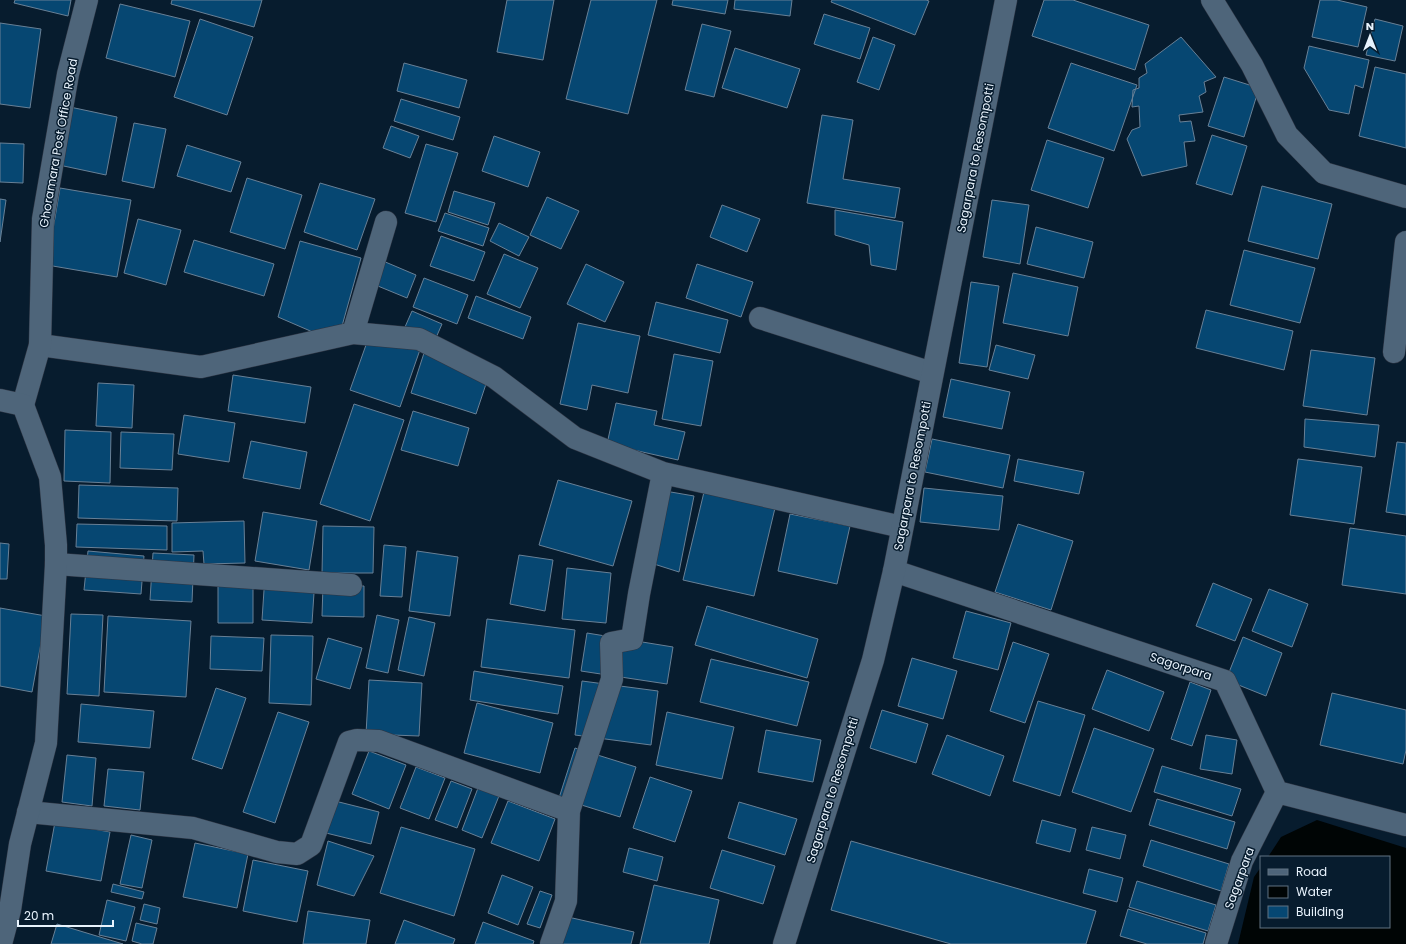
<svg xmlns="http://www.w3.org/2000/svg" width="1406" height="944" viewBox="0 0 1406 944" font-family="Poppins,sans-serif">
<rect width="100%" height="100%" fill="#071c2e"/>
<!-- water -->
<path fill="#000505" d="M1317,820L1406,848V944H1238L1254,877L1261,867V927H1389V857H1268L1281,837Z"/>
<!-- building -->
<path fill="#064772" stroke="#688096" d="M15,0H71L68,16L14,3Z
M172,0H262L254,27L171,4Z
M507,0H554L543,60L497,52Z
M591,0H657L628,114L566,99Z
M673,0H728L725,14L672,5Z
M735,0H792L790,16L734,9Z
M832,0H926L929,1L915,35L831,2Z
M1044,0H1073L1149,25L1135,70L1032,36Z
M1320,0H1337L1367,7L1358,47L1312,37Z
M120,4L190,21L175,77L106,58Z
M824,14L870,28L860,59L814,44Z
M200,19L253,37L227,115L174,97Z
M1375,19L1403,26L1395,61L1366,55Z
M0,23L41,29L30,108L0,104Z
M702,24L731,31L714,97L685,90Z
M873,37L895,45L879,90L857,82Z
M1181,37L1216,77L1204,82L1206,92L1199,96L1203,112L1179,115L1180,122L1191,121L1195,141L1184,142L1187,166L1142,176L1127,139L1132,130L1140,127L1139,106L1132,107L1133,90L1139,88V78L1147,73L1145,64Z
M1309,46L1369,60L1363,88L1355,85L1349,114L1329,110L1304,68Z
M735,48L800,69L787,108L722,88Z
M404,63L467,80L459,108L397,91Z
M1071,63L1137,85L1114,151L1048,128Z
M1375,67L1406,74V148L1359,136Z
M1224,77L1259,88L1244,137L1208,126Z
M401,99L460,117L453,140L394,121Z
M70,107L117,117L106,175L59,165Z
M822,115L853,120L843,179L900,188L895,218L807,203Z
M134,123L166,129L154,188L122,181Z
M391,126L419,136L410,158L383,148Z
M1212,135L1247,146L1232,195L1196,184Z
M494,136L540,152L528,187L482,171Z
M1047,140L1104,158L1088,208L1031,190Z
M0,143L24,144L23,183L0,182Z
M426,144L458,153L436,222L405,213Z
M187,145L241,162L231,192L177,176Z
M247,178L302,195L285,249L230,232Z
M320,183L375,199L357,250L304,232Z
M1262,186L1332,204L1318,259L1248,241Z
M60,188L131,200L117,277L47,265Z
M454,191L495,203L488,225L448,212Z
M547,197L579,211L561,249L530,235Z
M0,199L6,200L0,242Z
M992,200L1029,205L1020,264L983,257Z
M722,205L760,219L747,252L710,237Z
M835,210L903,222L896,270L871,265L869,245L835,235Z
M445,213L489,228L483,246L438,231Z
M138,219L181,230L166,285L124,273Z
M499,223L529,237L519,256L490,241Z
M1036,227L1093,242L1084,278L1027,264Z
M441,236L485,252L474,281L430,266Z
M194,240L274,264L264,296L184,272Z
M300,241L361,258L342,326L315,333L278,317Z
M1244,250L1315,268L1300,323L1230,305Z
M504,254L538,268L520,308L487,294Z
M383,261L416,275L407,298L373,284Z
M586,264L624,282L605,322L567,304Z
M697,264L753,282L741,317L686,298Z
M1013,273L1078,287L1068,336L1003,323Z
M424,278L468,295L457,324L413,307Z
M971,282L999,286L987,367L959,363Z
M476,296L531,317L523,339L468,318Z
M656,302L728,320L720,353L648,335Z
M1206,310L1293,331L1284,370L1196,348Z
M412,311L442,324L435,340L405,327Z
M578,323L640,336L628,393L592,385L587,410L560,404Z
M372,328L422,344L400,407L350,390Z
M996,345L1035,355L1028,379L989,370Z
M425,350L490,372L476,414L411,393Z
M1311,350L1375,358L1367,415L1303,406Z
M674,354L713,361L701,426L662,419Z
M233,375L311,387L305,423L228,411Z
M951,379L1010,392L1002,429L943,417Z
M98,383L134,385L132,428L96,426Z
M616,403L657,411L654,425L685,432L678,460L607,444Z
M354,404L404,420L370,521L320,504Z
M413,411L469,428L458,466L401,450Z
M184,415L235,423L229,462L178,454Z
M1305,419L1379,425L1375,457L1304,447Z
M65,430L111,432L110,483L64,481Z
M121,432L174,434L172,470L120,468Z
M932,439L1010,455L1003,488L925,472Z
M251,441L307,452L300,489L243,478Z
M1397,442L1406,443V515L1386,512Z
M1018,459L1084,472L1079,494L1014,481Z
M1298,459L1362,467L1354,524L1290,515Z
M558,480L632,501L613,566L539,545Z
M79,485L178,488L177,521L78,518Z
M924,488L1003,496L999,530L920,522Z
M665,491L694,496L679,572L654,564Z
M704,492L775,508L754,596L683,580Z
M263,512L317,521L309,570L255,561Z
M790,514L850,526L837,584L778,571Z
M244,521L245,563L204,564L203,551L172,552V523Z
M77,524L167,526V550L76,547Z
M1018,524L1073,541L1051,610L995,592Z
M323,526L374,527L373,573H322Z
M1350,528L1406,536V594L1342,585Z
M0,543L9,544L7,579H0Z
M384,545L406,547L402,597L380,596Z
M88,551L144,556L141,594L84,590Z
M417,551L458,557L450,616L409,611Z
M153,553L194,555L192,602L150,600Z
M519,555L553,560L545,611L510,604Z
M218,568H253V623H218Z
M567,568L611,573L606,623L562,619Z
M265,575L315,578L312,623L262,620Z
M1213,583L1252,599L1235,641L1196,626Z
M323,585L364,586V617L322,616Z
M1269,589L1308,604L1292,647L1252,631Z
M707,606L818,639L807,678L695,645Z
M0,608L46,616L32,692L0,686Z
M966,611L1011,623L998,670L953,658Z
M71,614L103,615L99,696L67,694Z
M377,615L399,620L388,673L366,668Z
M108,616L191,621L186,697L104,692Z
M409,617L435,623L424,676L398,670Z
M487,619L575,630L569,678L481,667Z
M587,633L673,647L667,684L581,671Z
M271,635L313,636L311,705L269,703Z
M211,636L264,638L262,671L210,669Z
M1243,637L1282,653L1266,696L1226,680Z
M328,638L362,648L350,689L316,679Z
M1013,642L1049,654L1025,723L990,711Z
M912,658L957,671L943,719L898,706Z
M711,659L809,682L797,726L700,702Z
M1107,670L1164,692L1149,731L1092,709Z
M474,671L563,686L558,714L470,700Z
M369,680L422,683L419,736L366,734Z
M582,681L658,691L651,745L575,735Z
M1190,682L1211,690L1192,746L1171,739Z
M216,688L246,698L222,769L192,759Z
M1332,693L1406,710V750L1403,764L1320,745Z
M1038,701L1085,715L1060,796L1013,781Z
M477,703L553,723L540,773L464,753Z
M81,704L154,711L150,748L78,742Z
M882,710L928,724L916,763L870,748Z
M278,712L309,722L275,823L243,812Z
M667,712L734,727L722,779L656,765Z
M1094,728L1154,749L1131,812L1072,792Z
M766,730L821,740L813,782L758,772Z
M947,735L1004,756L990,796L932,774Z
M1206,735L1237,740L1232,774L1200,769Z
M575,748L636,767L620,817L559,798Z
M369,751L406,765L389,809L352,794Z
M67,755L96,758L92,806L62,802Z
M1162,766L1241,789L1232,816L1154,792Z
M416,767L445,778L429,819L400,808Z
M108,769L144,772L140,810L104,806Z
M650,777L692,791L675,842L633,828Z
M451,781L472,789L457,828L435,820Z
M478,788L499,796L482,838L462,830Z
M1157,799L1235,822L1227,849L1149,825Z
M335,801L379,812L371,844L326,833Z
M508,801L555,819L539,861L491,843Z
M739,802L797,819L785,855L728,838Z
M1042,820L1076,829L1070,852L1036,843Z
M55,822L110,832L101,881L46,871Z
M401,827L475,849L454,916L380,893Z
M1092,827L1126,835L1120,859L1086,850Z
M131,835L152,840L142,888L120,884Z
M1151,840L1229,864L1221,891L1143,866Z
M328,841L374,856L354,896L317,885Z
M851,841L1096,911L1086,944H951L831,910Z
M195,843L248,854L237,908L183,897Z
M629,848L663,857L657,881L623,872Z
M722,850L775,866L763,904L710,888Z
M253,860L308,871L297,922L243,911Z
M1089,869L1123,878L1117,902L1083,893Z
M502,875L533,887L518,925L488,913Z
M1137,881L1216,905L1208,931L1129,907Z
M113,884L144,892L142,899L111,892Z
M654,885L719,900L709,944H640Z
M540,891L552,895L540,928L527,924Z
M107,900L135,907L126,941L99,935Z
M144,904L160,908L157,924L140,920Z
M1128,909L1206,933L1203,944H1147L1120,936Z
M308,911L370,920L366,944H303Z
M568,917L634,932L631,944H562Z
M404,920L455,939L453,944H395Z
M483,922L534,941L533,944H475Z
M136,923L157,928L153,944H142L132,941Z
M57,924L123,944H51Z"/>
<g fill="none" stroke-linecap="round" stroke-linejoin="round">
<defs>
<path id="minor" d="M1212,0L1252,65L1287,135L1324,173L1406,197
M760,318L932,373
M353,333L386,222
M40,345L201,367L353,333L419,339L494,377L575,438L663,473L902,527
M1394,352L1406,242
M56,564L351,585
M894,571L1225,681L1277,792L1406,825
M28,812L193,828L277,852L297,854L311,845L349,742L357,740L379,741L569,811
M551,944L566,901L569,811L612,679L611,643L632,639L639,594L663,473
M1216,944L1242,861L1277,792"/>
<path id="tertiary" d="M23,405L40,345L43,219L68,74L87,0"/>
<path id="secondary" d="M0,400L23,405L50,477L56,545V564L46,743L20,844L10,910L1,944
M784,944L873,660L894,571L1006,0"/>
</defs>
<!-- minor casing -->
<use href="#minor" stroke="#2e3543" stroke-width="23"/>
<!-- tertiary casing -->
<use href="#tertiary" stroke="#2e3543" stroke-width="23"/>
<!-- secondary casing -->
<use href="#secondary" stroke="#2e3543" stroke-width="23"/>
<!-- minor -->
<use href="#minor" stroke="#4e657a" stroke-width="22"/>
<!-- tertiary -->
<use href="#tertiary" stroke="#4e657a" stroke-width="22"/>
<!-- secondary -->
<use href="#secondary" stroke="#4e657a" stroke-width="22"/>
</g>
<g text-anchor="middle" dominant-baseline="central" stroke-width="3" stroke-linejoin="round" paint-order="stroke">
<!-- street labels -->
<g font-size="12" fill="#e8f3fd" stroke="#071c2e">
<text transform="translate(58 143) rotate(-80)">Ghoramara Post Office Road</text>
<text transform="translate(975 158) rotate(-79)">Sagarpara to Resompotti</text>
<text transform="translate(912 476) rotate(-79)">Sagarpara to Resompotti</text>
<text transform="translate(1181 666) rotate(18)">Sagorpara</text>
<text transform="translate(832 790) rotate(-73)">Sagarpara to Resompotti</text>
<text transform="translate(1239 878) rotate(-70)">Sagarpara</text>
</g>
</g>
<!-- legend -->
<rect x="1260" y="856" width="130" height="72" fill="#071c2e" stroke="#617281"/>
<rect x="1268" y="869" width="20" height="6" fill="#4e657a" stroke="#617281"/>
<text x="1296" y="876" font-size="12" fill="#e8f3fd">Road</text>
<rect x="1268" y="886" width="20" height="12" fill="#000505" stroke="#617281"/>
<text x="1296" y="896" font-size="12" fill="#e8f3fd">Water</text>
<rect x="1268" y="906" width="20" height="12" fill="#064772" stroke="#617281"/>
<text x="1296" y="916" font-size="12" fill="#e8f3fd">Building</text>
<!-- north arrow -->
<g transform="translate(1370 36)" stroke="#071c2e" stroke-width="3" paint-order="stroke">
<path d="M0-3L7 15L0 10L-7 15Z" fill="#e8f3fd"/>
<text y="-6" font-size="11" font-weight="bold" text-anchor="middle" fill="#e8f3fd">N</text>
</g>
<!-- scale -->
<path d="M18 920v6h95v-6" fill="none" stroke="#e8f3fd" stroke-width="2"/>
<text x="24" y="920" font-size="12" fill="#e8f3fd" stroke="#071c2e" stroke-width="3" paint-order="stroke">20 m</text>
</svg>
